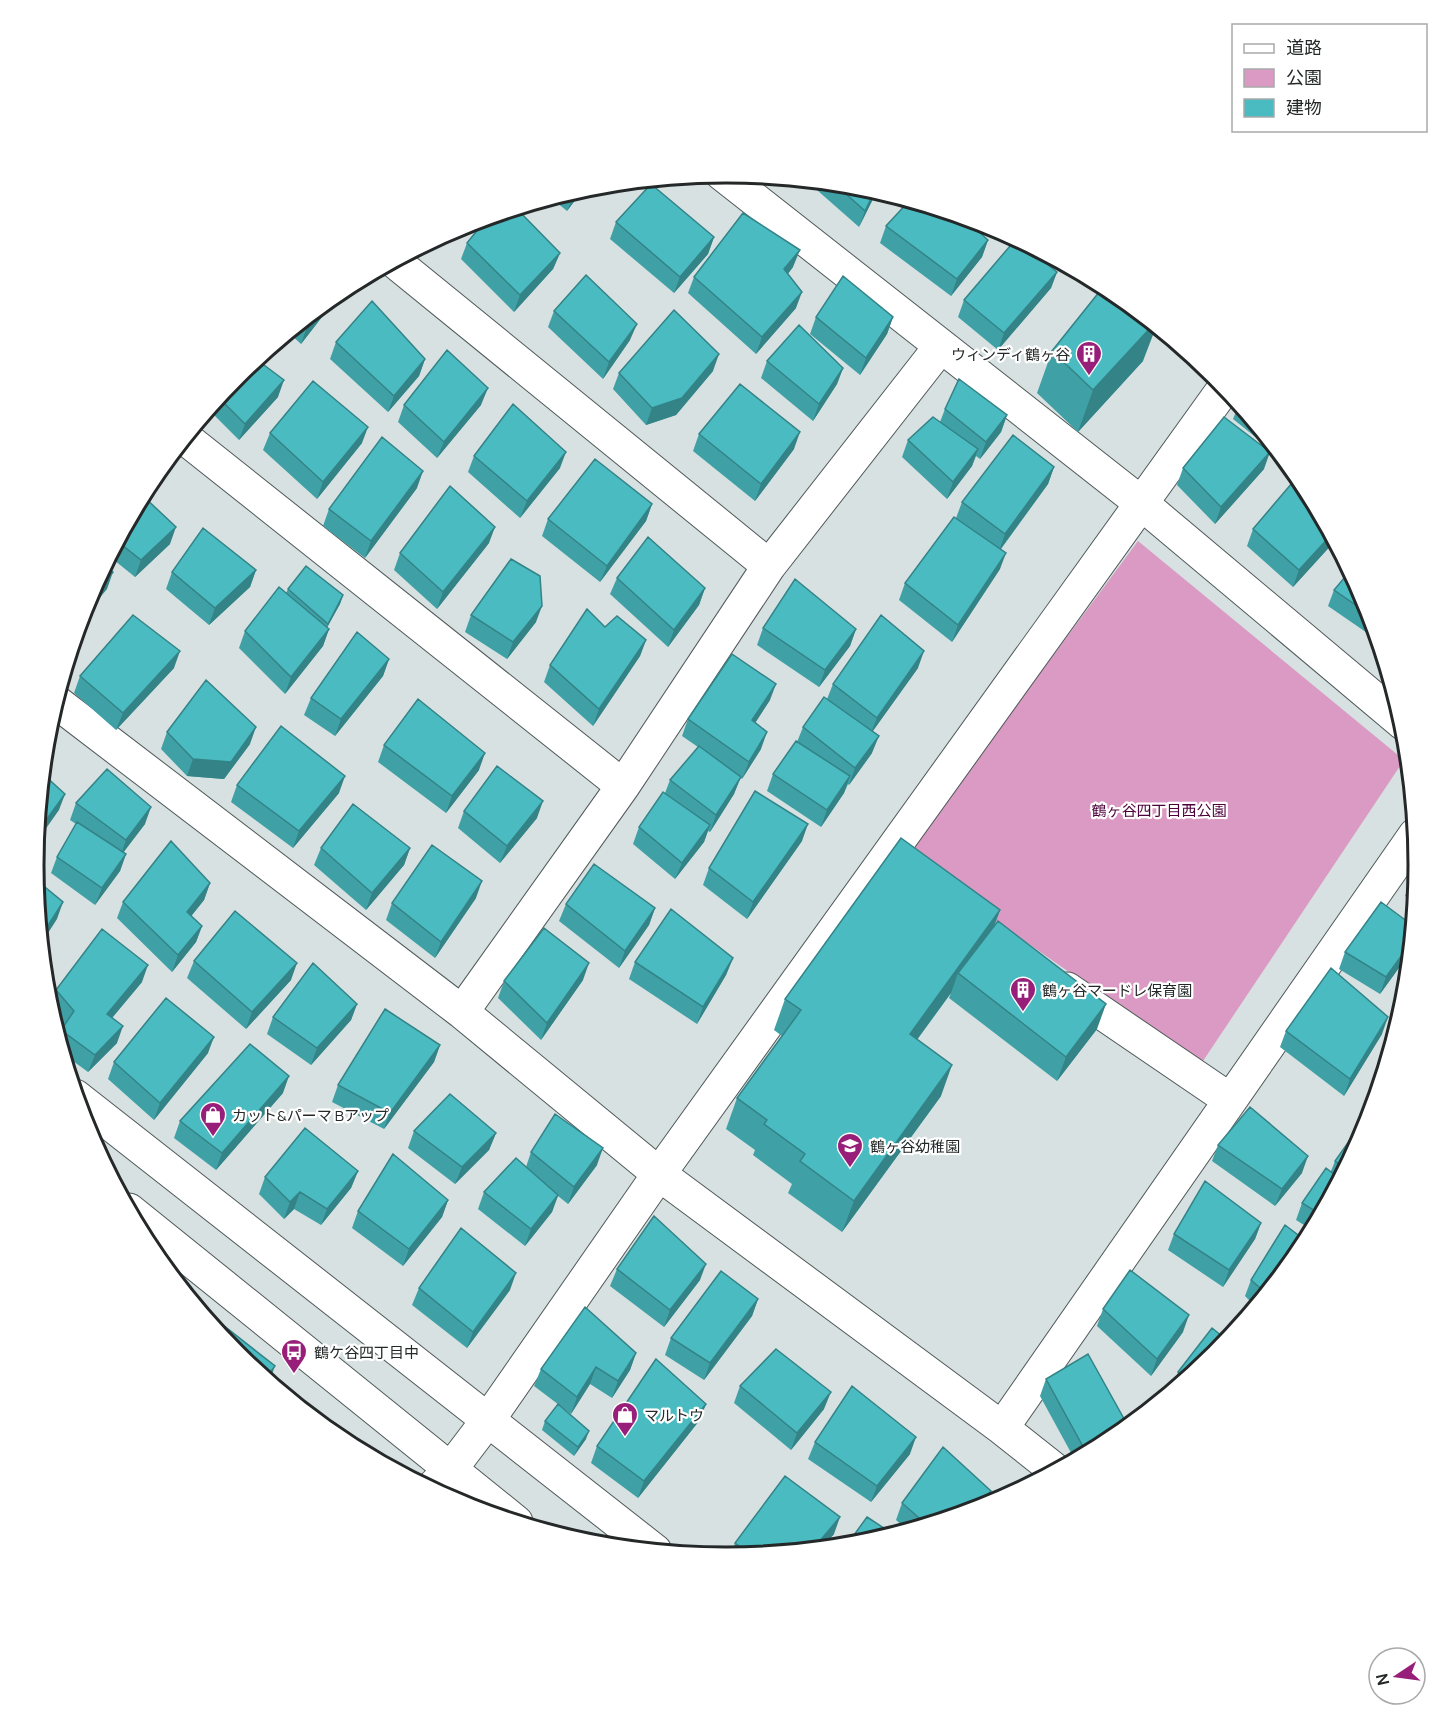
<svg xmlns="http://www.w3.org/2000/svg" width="1451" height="1730" viewBox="0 0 1451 1730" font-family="Manrope,'Noto Sans JP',sans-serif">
<rect width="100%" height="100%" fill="#d7e1e1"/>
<!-- green -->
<path fill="#da9ac3" d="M1138,541L1404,760L1201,1064L904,857Z"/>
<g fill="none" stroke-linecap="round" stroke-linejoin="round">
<defs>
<path id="street" d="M721,173L1141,503L1403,723
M394,261L769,566
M185,438L623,786
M55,701L462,1012L659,1174L1002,1428L1055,1470
M1067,989L1230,1100
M462,1012L623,786L769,566L941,346
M75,1096L655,1551
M129,1210L516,1522
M1002,1428L1415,835"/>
<path id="secondary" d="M431,1489L450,1470L488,1420L659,1174L1225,387"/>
</defs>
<!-- street casing -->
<use href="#street" stroke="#505959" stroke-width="35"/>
<!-- secondary casing -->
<use href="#secondary" stroke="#505959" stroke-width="35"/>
<!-- street -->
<use href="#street" stroke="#fff" stroke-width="33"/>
<!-- secondary -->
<use href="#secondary" stroke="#fff" stroke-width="33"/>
</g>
<!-- wall -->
<path fill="#3fa1a6" d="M809,181L861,186L877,191L859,227L809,183Z
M585,187L567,211L551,198Z
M616,222L714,237L708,254L674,293L610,239Z
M886,226L988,240L982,257L951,296L880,243Z
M467,243L560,253L553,269L514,312L461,259Z
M1053,259L1067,266L1063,270Z
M793,267L788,274L796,308L756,354L688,293L694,277Z
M1057,272L1051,288L998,350L958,317L964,300Z
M346,286L301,344L288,332L341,289Z
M554,311L630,340L603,379L548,327Z
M816,317H893L887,334L860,375L810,334Z
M336,342L425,359L419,376L388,412L330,359Z
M1052,351L1143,361L1078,432L1037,393Z
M767,361L843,368L837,384L813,421L761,378Z
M713,371L676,415L646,425L613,389L619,373Z
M236,375L278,397L239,440L208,409Z
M1239,404L1284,460L1233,419Z
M404,405H481L437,458L398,422Z
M945,409L1007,415L1001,432L980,459L976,456L972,466L947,499L902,457L908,440L940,422Z
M270,433L362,443L317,499L263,450Z
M699,434L794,449L755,501L693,451Z
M474,456L560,468L520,518L468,472Z
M1054,467L1048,484L1001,549L1000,569L952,642L899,600L905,583L956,518L962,502Z
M1183,468L1264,469L1215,524L1177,485Z
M417,488L365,558L323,526L329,509Z
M142,495L170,544L135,577L109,556Z
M652,504L646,521L600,582L542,536L548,519Z
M1253,529L1334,542L1293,587L1247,546Z
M489,543L437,609L394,570L400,553Z
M256,570L250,587L209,625L166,589L172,572Z
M617,578L705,588L699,605L668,647L610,594Z
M288,589L343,595L340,604L327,627L329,629L323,646L285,694L239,648L245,631L286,593Z
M1334,590L1365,600L1376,634L1373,637L1328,606Z
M471,615L536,622L507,659L465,632Z
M763,628L856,629L850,646L819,687L757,645Z
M646,640L640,656L593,726L544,682L550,665Z
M389,659L383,676L335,736L304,715L311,698Z
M174,668L116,730L74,693L80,676Z
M918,668L872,732V753L849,785L848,784L844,793L821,827L767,791L773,774L797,742L803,727L827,699L833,684Z
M770,700L755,723L761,749L742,779L740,777L734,794L710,832L708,831L704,842L675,879L633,844L639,827L665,793L670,780L698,747L682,736L688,719Z
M167,732L250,744L224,779L187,776L161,749Z
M384,745L479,770L446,813L378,762Z
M237,785L339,793L293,848L231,802Z
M76,803L145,824L123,852L126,854L120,871L95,905L51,873L57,857L76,824L70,820Z
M464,811L537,818L500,863L458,828Z
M802,841L747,919L703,885L709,868Z
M321,848H410L404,865L366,910L314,865Z
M1417,871L1414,901L1405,896L1412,879Z
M210,883L204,900L191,916L202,926L196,942L172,972L117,918L123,902Z
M476,898L435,958L386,920L392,903Z
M566,904L655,908L649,925L619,968L559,921Z
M1000,910L994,927L1097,1029L1057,1081L949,998L951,993L917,1040L941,1096L842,1232L788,1193L792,1184L753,1155L755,1150L726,1129L737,1098L782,1036L774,1030L785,999Z
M1412,925L1409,954L1380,994L1339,969L1345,952Z
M733,958L726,975L697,1024L629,979L635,962Z
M194,961L291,980L246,1029L187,978Z
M583,980L541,1040L498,998L504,981Z
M142,982L112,1018L117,1043L88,1072L62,1053L58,1038L61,1030L65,1025L50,1007L56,990Z
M357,1004L351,1020L311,1065L267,1034L273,1017Z
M1286,1031L1382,1034L1344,1096L1280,1047Z
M440,1045L434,1062L384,1129L332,1102L338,1085Z
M208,1053L154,1120L108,1079L114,1062Z
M1378,1090L1366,1126L1361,1122L1367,1105Z
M283,1093L216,1170L174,1138L180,1121Z
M414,1131L496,1133L489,1150L455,1184L408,1148Z
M1365,1131L1312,1230L1296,1220L1302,1203L1331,1171L1335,1161Z
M1218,1145L1302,1173L1275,1206L1212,1161Z
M531,1152L597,1165L568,1204L558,1196L552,1212L525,1246L478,1209L484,1192L526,1167Z
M358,1171L351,1188L321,1225L294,1209L284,1219L259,1194L265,1177Z
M448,1200L442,1217L403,1266L352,1228L358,1211Z
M1261,1223L1255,1239L1223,1287L1168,1250L1174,1234Z
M1301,1250L1255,1306L1245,1296L1251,1280Z
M617,1269L700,1280L664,1327L610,1286Z
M419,1288L510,1290L467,1348L412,1305Z
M758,1299L752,1316L704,1380L665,1355L671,1338Z
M1103,1309L1183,1332L1151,1376L1097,1326Z
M636,1353L630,1370L612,1398L590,1384L571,1414L534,1386L541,1369Z
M1215,1355L1173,1390L1172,1389L1178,1372Z
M1046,1379L1110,1441L1075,1460L1040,1396Z
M740,1386L824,1409L791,1450L734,1403Z
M706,1404L699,1421L638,1498L591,1463L597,1446Z
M545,1421L586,1439L574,1456L542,1430Z
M815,1442L910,1454L871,1502L808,1459Z
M991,1491L985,1507L907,1530L896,1520L902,1503Z
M834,1534L822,1548L730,1557L735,1543Z"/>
<!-- shaded-wall -->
<path fill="#338387" d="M585,187L567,211L574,195L577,190Z
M875,190L877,191L859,227L865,211Z
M714,237L708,254L674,293L680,277Z
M988,240L982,257L951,296L957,279Z
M800,250L793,267L778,286L784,269Z
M560,253L553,269L514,312L520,295Z
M1057,272L1051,288L998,350L1004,333Z
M346,286L301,344L307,327L330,298L341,289Z
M802,292L796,308L756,354L762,337Z
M893,317L887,334L860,375L866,358Z
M637,324L630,340L603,379L609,362Z
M1153,325L1156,327L1143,361L1078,432L1093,390Z
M719,354L713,371L676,415L646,425L652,408Z
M425,359L419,376L388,412L394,396Z
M843,368L837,384L813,421L819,404Z
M284,380L278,397L239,440L245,424Z
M488,388L481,405L437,458L444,442Z
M1007,415L1001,432L980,459L986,442Z
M368,427L362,443L317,499L323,482Z
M800,432L794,449L755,501L761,484Z
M978,449L972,466L947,499L953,482Z
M566,452L560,468L520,518L527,501Z
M1270,452L1264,469L1215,524L1221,507Z
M1054,467L1048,484L999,551L1005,534Z
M423,471L417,488L365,558L371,541Z
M652,504L646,521L600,582L607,566Z
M176,527L170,544L135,577L141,560Z
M495,527L489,543L437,609L443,592Z
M1331,535L1334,542L1293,587L1299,570Z
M1006,553L1000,569L952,642L958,625Z
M256,570L250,587L209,625L215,608Z
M113,572L107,589L79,623L83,608Z
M705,588L699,605L668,647L674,630Z
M343,595L340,604L324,633L328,624Z
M542,606L536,622L507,659L513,642Z
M329,629L323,646L285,694L291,677Z
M856,629L850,646L819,687L825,670Z
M646,640L640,656L593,726L599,709Z
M180,651L174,668L116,730L123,713Z
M924,651L918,668L870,735L877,718Z
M389,659L383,676L335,736L341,719Z
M776,684L770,700L746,737L752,720Z
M256,727L250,744L224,779L187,776L193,759Z
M767,732L761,749L742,779L749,762Z
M879,736L872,753L849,785L855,768Z
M485,753L479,770L446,813L452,796Z
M345,776L339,793L293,848L299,831Z
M850,776L844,793L821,827L827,810Z
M741,777L734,794L710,832L716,815Z
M65,794L59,810L35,844L36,834Z
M543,801L537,818L500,863L507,846Z
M151,807L145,824L120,857L126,840Z
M808,824L802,841L747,919L753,902Z
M710,825L704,842L675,879L682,863Z
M410,848L404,865L366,910L372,893Z
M126,854L120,871L95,905L102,888Z
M482,881L476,898L435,958L441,942Z
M210,883L204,900L181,929L187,912Z
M63,902L57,919L41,944L40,938Z
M655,908L649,925L619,968L625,951Z
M1000,910L988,942L958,973L951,993L898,1065L910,1034Z
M202,926L196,942L172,972L178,955Z
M1410,944L1409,954L1380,994L1386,977Z
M733,958L726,975L697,1024L703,1007Z
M297,963L291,980L246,1029L252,1012Z
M589,963L583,980L541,1040L547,1023Z
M148,965L142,982L101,1031L107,1014Z
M357,1004L351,1020L311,1065L317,1048Z
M1106,1004L1097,1029L1057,1081L1066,1057Z
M1388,1017L1382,1034L1344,1096L1350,1079Z
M123,1026L117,1043L88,1072L95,1055Z
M214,1037L208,1053L154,1120L160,1103Z
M440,1045L434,1062L384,1129L390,1113Z
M952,1065L941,1096L842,1232L854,1201Z
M289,1076L283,1093L216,1170L222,1153Z
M496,1133L489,1150L455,1184L462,1167Z
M603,1148L597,1165L568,1204L574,1187Z
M1308,1156L1302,1173L1275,1206L1282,1189Z
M358,1171L351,1188L321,1225L327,1209Z
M300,1192L294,1209L284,1219L290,1202Z
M558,1195L552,1212L525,1246L531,1229Z
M448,1200L442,1217L403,1266L409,1249Z
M1261,1223L1255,1239L1223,1287L1229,1270Z
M706,1264L700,1280L664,1327L670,1310Z
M516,1273L510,1290L467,1348L473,1332Z
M758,1299L752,1316L704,1380L710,1363Z
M1189,1315L1183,1332L1151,1376L1157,1359Z
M636,1353L630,1370L612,1398L618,1381Z
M275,1366L269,1382L265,1379Z
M596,1367L590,1384L571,1414L577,1397Z
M831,1392L824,1409L791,1450L797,1433Z
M706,1404L699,1421L638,1498L644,1481Z
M1127,1427L1110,1441L1084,1455L1086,1452Z
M589,1431L586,1439L574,1456L578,1447Z
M916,1437L910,1454L871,1502L877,1486Z
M991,1491L985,1507L973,1510Z
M840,1517L834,1534L822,1548L813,1549Z"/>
<!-- building -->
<path fill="#49bbc1" stroke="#338387" stroke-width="1.5" d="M834,183L861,186L875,190L865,211Z
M651,184L714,237L680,277L616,222Z
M577,190L574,195L570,192Z
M909,201L961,216L988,240L957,279L886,226Z
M516,208L560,253L520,295L467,243L488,217Z
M743,213L800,250L784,269L802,292L762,337L694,277Z
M1016,239L1057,272L1004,333L964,300Z
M586,275L637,324L609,362L554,311Z
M843,276L893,317L866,358L816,317Z
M1104,286L1111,289L1153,325L1093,390L1052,351Z
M330,298L307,327L301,322Z
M372,301L425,359L394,396L336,342Z
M674,310L719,354L682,398L652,408L619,373Z
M799,325L843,368L819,404L767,361Z
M447,350L488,388L444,442L404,405Z
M256,359L284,380L245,424L218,397L236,375Z
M959,379L1007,415L986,442L945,409Z
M313,381L368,427L323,482L270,433Z
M740,384L800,432L761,484L699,434Z
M513,404L566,452L527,501L474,456Z
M933,417L978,449L953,482L908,440Z
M1224,417L1270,452L1221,507L1183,468Z
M1013,435L1054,467L1005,534L962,502Z
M382,437L423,471L371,541L329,509Z
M595,459L652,504L607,566L548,519Z
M1298,476L1301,481L1331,535L1299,570L1253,529Z
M450,486L495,527L443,592L400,553Z
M142,495L176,527L141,560L117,541Z
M954,517L1006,553L958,625L905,583Z
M203,528L256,570L215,608L172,572Z
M648,537L705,588L674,630L617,578Z
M511,559L540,576L542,606L513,642L471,615Z
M104,565L113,572L83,608L86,600Z
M306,566L343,595L328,624L288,589Z
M1350,571L1365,600L1369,614L1334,590Z
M795,579L856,629L825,670L763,628Z
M279,587L329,629L291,677L245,631Z
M587,609L605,627L617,616L646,640L599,709L550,665Z
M133,615L180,651L123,713L80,676Z
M881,615L924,651L877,718L833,684Z
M357,632L389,659L341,719L311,698Z
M732,654L776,684L752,720L767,732L749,762L688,719Z
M206,680L256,727L231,762L193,759L167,732Z
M824,697L879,736L855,768L803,727Z
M418,699L485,753L452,796L384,745Z
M281,726L345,776L299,831L237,785Z
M796,741L850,776L827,810L773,774Z
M699,746L741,777L716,815L670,780Z
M497,766L543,801L507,846L464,811Z
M107,769L151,807L126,840L76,803Z
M42,773L65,794L36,834Z
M755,791L808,824L753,902L709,868Z
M663,792L710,825L682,863L639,827Z
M353,804L410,848L372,893L321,848Z
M77,822L126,854L102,888L57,857Z
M901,838L1000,910L910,1034L952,1065L854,1201L800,1161L805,1154L764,1124L767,1120L737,1098L801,1010L785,999Z
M171,841L210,883L187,912L202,926L178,955L123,902Z
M432,845L482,881L441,942L392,903Z
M594,864L655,908L625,951L566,904Z
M1417,871L1416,882L1412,879Z
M34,878L63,902L40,938Z
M1381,902L1412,925L1410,944L1386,977L1345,952Z
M671,909L733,958L703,1007L635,962Z
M235,911L297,963L252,1012L194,961Z
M998,921L1106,1004L1066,1057L958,973Z
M544,928L589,963L547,1023L504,981Z
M102,929L148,965L107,1014L123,1026L95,1055L61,1030L74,1011L56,990Z
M313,963L357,1004L317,1048L273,1017Z
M43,967L49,972L44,980Z
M1331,968L1388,1017L1350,1079L1286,1031Z
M166,998L214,1037L160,1103L114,1062Z
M385,1009L440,1045L390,1113L338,1085Z
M250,1044L289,1076L222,1153L180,1121Z
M1378,1090L1372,1109L1367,1105Z
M450,1094L496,1133L462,1167L414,1131Z
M1250,1107L1308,1156L1282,1189L1218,1145Z
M555,1114L603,1148L574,1187L531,1152Z
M1359,1127L1365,1131L1345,1169L1335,1161Z
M305,1128L358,1171L327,1209L300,1192L290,1202L265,1177Z
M393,1154L448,1200L409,1249L358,1211Z
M516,1158L558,1195L531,1229L484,1192Z
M1326,1168L1339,1178L1320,1214L1302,1203Z
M1205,1181L1261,1223L1229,1270L1174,1234Z
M654,1216L706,1264L670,1310L617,1269Z
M1285,1225L1306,1241L1301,1250L1266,1293L1251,1280Z
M461,1228L516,1273L473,1332L419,1288Z
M1130,1270L1189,1315L1157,1359L1103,1309Z
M721,1271L758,1299L710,1363L671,1338Z
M190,1299L275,1366L265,1379L236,1354Z
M585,1307L636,1353L618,1381L596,1367L577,1397L541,1369Z
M1212,1328L1227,1340L1215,1355L1186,1379L1178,1372Z
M776,1349L831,1392L797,1433L740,1386Z
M1088,1354L1128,1426L1086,1452L1046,1379Z
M656,1359L706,1404L644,1481L597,1446Z
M852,1386L916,1437L877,1486L815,1442Z
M558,1404L589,1431L578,1447L545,1421Z
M943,1447L991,1491L973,1510L926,1524L902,1503Z
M785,1476L840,1517L813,1549L752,1555L735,1543Z
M1003,1493L1007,1496L997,1501Z
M867,1517L893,1534L860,1544L846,1546Z"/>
<!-- icons -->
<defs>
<symbol id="building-pin" viewBox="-11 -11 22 30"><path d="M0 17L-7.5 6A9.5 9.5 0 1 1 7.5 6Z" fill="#981f79" stroke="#fff"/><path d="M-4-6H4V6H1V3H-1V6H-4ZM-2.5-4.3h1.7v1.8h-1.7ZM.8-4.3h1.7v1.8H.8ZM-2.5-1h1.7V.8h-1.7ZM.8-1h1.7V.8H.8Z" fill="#fff"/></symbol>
<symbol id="shop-pin" viewBox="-11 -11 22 30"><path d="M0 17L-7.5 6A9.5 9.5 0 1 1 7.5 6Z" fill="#981f79" stroke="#fff"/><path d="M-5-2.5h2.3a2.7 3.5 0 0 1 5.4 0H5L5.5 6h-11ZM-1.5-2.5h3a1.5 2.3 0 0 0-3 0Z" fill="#fff"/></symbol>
<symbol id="school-pin" viewBox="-11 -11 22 30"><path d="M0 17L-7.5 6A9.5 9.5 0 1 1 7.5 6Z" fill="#981f79" stroke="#fff"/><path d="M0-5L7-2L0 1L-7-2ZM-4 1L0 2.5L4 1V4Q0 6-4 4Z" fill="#fff"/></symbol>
<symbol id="bus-pin" viewBox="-11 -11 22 30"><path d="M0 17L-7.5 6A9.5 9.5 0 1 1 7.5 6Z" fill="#981f79" stroke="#fff"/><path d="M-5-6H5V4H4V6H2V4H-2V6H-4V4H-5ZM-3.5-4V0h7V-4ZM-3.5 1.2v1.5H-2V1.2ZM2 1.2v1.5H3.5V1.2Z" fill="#fff"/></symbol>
</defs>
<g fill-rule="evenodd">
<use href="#building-pin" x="1074" y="339" width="30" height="40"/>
<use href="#building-pin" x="1008" y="975" width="30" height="40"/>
<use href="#shop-pin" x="198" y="1100" width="30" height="40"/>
<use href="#school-pin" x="835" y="1131" width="30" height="40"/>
<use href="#bus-pin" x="279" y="1337" width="30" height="40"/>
<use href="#shop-pin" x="610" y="1400" width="30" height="40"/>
</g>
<g text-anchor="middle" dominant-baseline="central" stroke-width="4.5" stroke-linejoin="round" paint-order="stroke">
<!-- poi labels -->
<g font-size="15" fill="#252828" stroke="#fff" text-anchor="start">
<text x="1070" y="354" text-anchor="end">ウィンディ鶴ヶ谷</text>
<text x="1042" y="990">鶴ヶ谷マードレ保育園</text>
<text x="232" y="1115">カット&amp;パーマ Bアップ</text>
<text x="870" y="1146">鶴ヶ谷幼稚園</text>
<text x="314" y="1352">鶴ケ谷四丁目中</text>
<text x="644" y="1415">マルトウ</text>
</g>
<!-- park labels -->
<g font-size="15" fill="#4d003b" stroke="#fff">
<text x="1159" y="810">鶴ヶ谷四丁目西公園</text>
</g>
</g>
<!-- crop -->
<path d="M0 0H1451V1730H0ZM44 865a682 682 0 1 1 1364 0a682 682 0 1 1-1364 0Z" fill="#fff" fill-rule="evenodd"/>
<path fill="none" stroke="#252828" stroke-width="3" d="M44 865a682 682 0 1 1 1364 0a682 682 0 1 1-1364 0Z"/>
<!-- legend -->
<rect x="1232" y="24" width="195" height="108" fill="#ffffff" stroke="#a8a9a9" stroke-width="1.5"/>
<rect x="1244" y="44" width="30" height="9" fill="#ffffff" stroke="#a8a9a9" stroke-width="1.5"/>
<text x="1286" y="54" font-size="18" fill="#252828">道路</text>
<rect x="1244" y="69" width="30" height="18" fill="#da9ac3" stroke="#a8a9a9" stroke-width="1.5"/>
<text x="1286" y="84" font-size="18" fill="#252828">公園</text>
<rect x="1244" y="99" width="30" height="18" fill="#49bbc1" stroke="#a8a9a9" stroke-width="1.5"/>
<text x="1286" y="114" font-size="18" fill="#252828">建物</text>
<!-- north arrow -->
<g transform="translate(1397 1676) rotate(257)"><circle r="28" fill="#ffffff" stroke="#a8a9a9" stroke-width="1.5"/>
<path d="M0-4.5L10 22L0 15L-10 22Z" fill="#981f79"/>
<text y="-9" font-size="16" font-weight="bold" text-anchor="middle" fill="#252828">N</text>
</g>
</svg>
